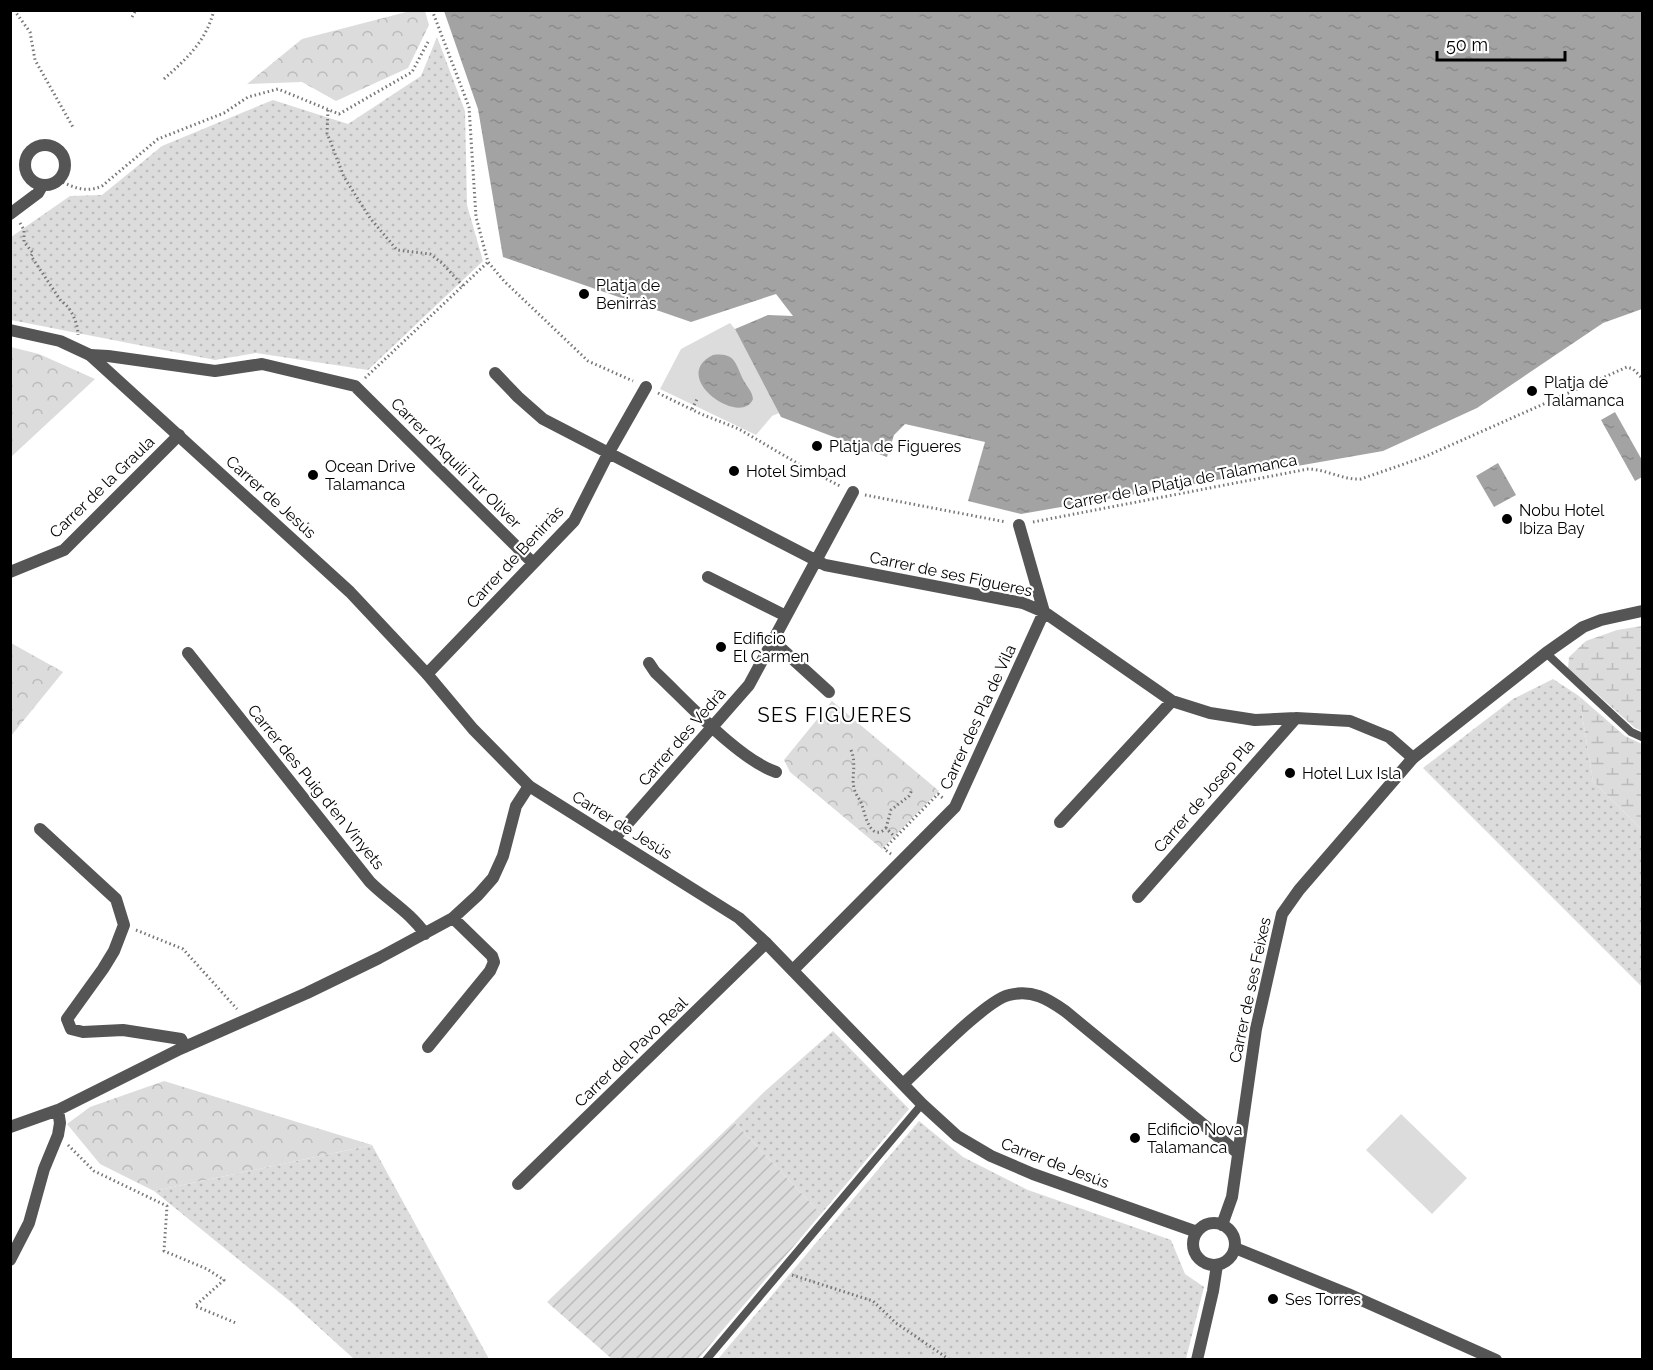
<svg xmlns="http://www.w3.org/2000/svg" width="1653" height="1370" viewBox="0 0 1653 1370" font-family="Raleway,sans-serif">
<defs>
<pattern id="grass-dots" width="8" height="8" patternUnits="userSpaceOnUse" patternTransform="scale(1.5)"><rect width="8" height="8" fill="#dcdcdc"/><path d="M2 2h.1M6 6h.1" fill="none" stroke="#bbb" stroke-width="1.8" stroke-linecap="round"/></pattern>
<pattern id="forest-crowns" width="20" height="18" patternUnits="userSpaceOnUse" patternTransform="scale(1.5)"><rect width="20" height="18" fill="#dcdcdc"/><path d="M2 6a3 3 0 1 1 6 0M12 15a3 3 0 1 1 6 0" fill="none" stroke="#bbb"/></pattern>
<pattern id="wetland-marsh" width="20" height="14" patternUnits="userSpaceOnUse" patternTransform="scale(1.5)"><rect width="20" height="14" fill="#dcdcdc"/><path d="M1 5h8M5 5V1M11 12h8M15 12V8" fill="none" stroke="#bbb"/></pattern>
<pattern id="garden-furrows" width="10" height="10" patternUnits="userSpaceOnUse" patternTransform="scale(1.5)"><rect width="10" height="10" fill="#dcdcdc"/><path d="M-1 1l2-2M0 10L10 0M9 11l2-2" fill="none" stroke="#bbb"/></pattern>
<pattern id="water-ripples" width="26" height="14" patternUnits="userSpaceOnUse" patternTransform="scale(1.5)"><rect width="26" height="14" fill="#a3a3a3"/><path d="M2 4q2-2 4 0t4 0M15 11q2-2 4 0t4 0" fill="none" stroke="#8b8b8b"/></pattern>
</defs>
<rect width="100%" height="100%" fill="#fff"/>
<!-- grass -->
<path fill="url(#grass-dots)" d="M437,37L465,111L467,205L483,261L368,370L256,353L215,360L11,320V237L70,196L102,195L162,146L273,100L348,124L421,76Z
M1553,679L1579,696L1593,781L1642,830V987L1423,768L1513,699Z
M833,1031L909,1109L821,1214L734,1122L764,1092Z
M919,1121L963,1157L1028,1190L1171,1240L1185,1274L1204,1287L1186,1359H718Z
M372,1145L489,1359L488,1360L354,1359L291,1302L154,1191Z"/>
<!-- forest -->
<path fill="url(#forest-crowns)" d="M414,10L425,11L429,25L408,68L336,101L302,82L247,84L302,39Z
M11,347L39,354L95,379L11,457Z
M11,643L63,672L11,736Z
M832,701L939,791L882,849L790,772L784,760Z
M164,1081L372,1145L154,1191L100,1164L67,1124L90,1107Z"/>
<!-- wetland -->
<path fill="url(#wetland-marsh)" d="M1642,626V731L1635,728L1568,668L1569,657L1586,641L1617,630Z
M1579,696L1625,736L1642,744V830L1593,781Z"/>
<!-- garden -->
<path fill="url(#garden-furrows)" d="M734,1122L821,1214L698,1359H612L547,1302Z"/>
<!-- pitch -->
<path fill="#dcdcdc" d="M730,323L735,329L779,413L772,416L756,435L660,389L681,349Z
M1401,1114L1467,1178L1432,1214L1366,1150Z"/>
<!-- water -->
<path fill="url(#water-ripples)" d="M444,11H1642V309L1603,323L1477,408L1383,451L1021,514L968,501L985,442L905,424L894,435L887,457L781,417L735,329L768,315L793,316L776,294L691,322L503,257L478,109Z
M713,355C736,352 735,364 744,381C748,388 752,391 753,399C741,428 668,377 713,355Z
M1615,412L1642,460V477L1635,481L1601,420Z
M1498,463L1516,495L1494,507L1476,476Z"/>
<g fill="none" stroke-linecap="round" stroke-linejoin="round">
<!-- path -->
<path stroke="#777" stroke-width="3" stroke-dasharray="1.5 3" stroke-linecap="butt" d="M14,10L30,32L35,60L74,129
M432,10L469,107L476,217L488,262L504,281L588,361L633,381
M132,17L136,10
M164,79C186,59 206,42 214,10
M328,110L327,133L344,177L370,218L397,250L430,254L442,263L463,286
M59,180C73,188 87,193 102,186L158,139L224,113L248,97L278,89L339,114L412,72L428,42
M20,223L24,230V242L33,253L31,256L61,301C71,307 78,323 78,335
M365,378L488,262
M658,393L701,414L739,429L807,469L842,487
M692,409L697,399
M865,495L1006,522
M1033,522L1308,469C1326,469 1342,480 1361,479L1424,457L1627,367L1633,369L1642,378
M851,750C857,765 851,775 854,788C855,794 860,799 862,805C865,815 871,843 886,828L895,837
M886,828L891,810L909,796L912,790
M891,854L884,849L938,794L944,799
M136,930L183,949L237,1009
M68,1145L94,1171L167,1206L164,1251L207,1269L224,1280L195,1306L236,1323
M792,1275L873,1301L896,1323L950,1360"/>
<!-- service -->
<path stroke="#555" stroke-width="8" d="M1546,653L1631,732L1642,737
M706,1360L922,1104"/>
<!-- minor -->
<path stroke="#555" stroke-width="12" d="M25 165a20 20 0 1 1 40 0a20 20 0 1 1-40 0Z
M10,214L38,193L42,186
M90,355L108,356L215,371L262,364L355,386L533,563
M495,373L518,397L543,419L825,565L1023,603L1044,612L1172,701L1210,713L1255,720L1296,718L1350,721L1389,737L1413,758
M10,572L64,550L179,435
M708,577L786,616
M773,641L829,692
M188,653L370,882C388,900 411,913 425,934
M649,663L655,672C686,701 738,759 776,772
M427,674L574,521L609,452L646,387
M1060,822L1172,701
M40,829L116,899L124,925L114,951L103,969L67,1019L71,1029L83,1032L123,1030L181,1039L185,1047
M614,839L749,685L853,492
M1138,897L1296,718
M793,970L955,807L1044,612L1019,525
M428,1047L490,971L494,962L492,956L453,918
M903,1084C925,1064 986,1000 1009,995C1032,989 1048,999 1065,1011L1238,1153
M10,1127L58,1110L180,1049L307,993L379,958L453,918L478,895L493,878L503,856L516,806L529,786
M518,1184L766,943
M10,1260L29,1223L44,1169L58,1135L60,1123L58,1110
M1197,1360L1213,1291L1217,1265"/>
<!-- tertiary -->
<path stroke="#555" stroke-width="12" d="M10,330L60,341L90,355L350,592L427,674L473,729L529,786L739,918L766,943L922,1104L957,1136L991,1156L1033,1174L1197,1232
M1193 1244a21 21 0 1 1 42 0a21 21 0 1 1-42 0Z
M1222,1225L1232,1197L1256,1029L1282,914L1299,890L1413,758L1546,653L1583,627L1601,620L1642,611
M1235,1248L1348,1294L1496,1360"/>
</g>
<!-- markers -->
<g fill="#000" stroke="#fff" stroke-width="2">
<circle cx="584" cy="294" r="6"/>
<circle cx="1532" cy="391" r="6"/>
<circle cx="817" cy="446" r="6"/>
<circle cx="734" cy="471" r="6"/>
<circle cx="313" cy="475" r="6"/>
<circle cx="1507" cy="519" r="6"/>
<circle cx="721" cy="647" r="6"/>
<circle cx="1290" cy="773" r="6"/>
<circle cx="1135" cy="1138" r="6"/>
<circle cx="1273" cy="1299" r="6"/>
</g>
<g text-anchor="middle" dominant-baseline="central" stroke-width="4.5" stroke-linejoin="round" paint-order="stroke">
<!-- poi labels -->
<g font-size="16" fill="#000" stroke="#fff" text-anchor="start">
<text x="596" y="285">Platja de<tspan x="596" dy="18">Benirràs</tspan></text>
<text x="1544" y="382">Platja de<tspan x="1544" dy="18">Talamanca</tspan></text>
<text x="829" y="446">Platja de Figueres</text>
<text x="325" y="466">Ocean Drive<tspan x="325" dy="18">Talamanca</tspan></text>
<text x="746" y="471">Hotel Simbad</text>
<text x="1519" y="510">Nobu Hotel<tspan x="1519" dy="18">Ibiza Bay</tspan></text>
<text x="733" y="638">Edificio<tspan x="733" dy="18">El Carmen</tspan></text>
<text x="1302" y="773">Hotel Lux Isla</text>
<text x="1147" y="1129">Edificio Nova<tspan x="1147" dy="18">Talamanca</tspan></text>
<text x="1285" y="1299">Ses Torres</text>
</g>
<!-- street labels -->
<g font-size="16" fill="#000" stroke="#fff">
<text transform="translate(456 463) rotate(45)">Carrer d'Aquilí Tur Oliver</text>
<text transform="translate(1180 482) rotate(-11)">Carrer de la Platja de Talamanca</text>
<text transform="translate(102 487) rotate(-44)">Carrer de la Graula</text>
<text transform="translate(271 497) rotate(42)">Carrer de Jesús</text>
<text transform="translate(515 557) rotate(-47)">Carrer de Benirràs</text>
<text transform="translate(951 574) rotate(12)">Carrer de ses Figueres</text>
<text transform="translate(978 717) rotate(-65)">Carrer des Pla de Vila</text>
<text transform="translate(682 737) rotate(-49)">Carrer des Vedrà</text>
<text transform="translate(316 787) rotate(51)">Carrer des Puig d'en Vinyets</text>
<text transform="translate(1204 796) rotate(-49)">Carrer de Josep Pla</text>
<text transform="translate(622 825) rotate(32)">Carrer de Jesús</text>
<text transform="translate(1250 990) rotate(-78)">Carrer de ses Feixes</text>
<text transform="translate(631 1052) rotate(-44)">Carrer del Pavo Real</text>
<text transform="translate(1055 1163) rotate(21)">Carrer de Jesús</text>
</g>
<!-- quarter labels -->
<g font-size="20" letter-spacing="1.5" fill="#000" stroke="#fff">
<text x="835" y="715">SES FIGUERES</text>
</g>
</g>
<!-- border -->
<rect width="1653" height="1370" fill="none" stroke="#000000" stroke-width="24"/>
<!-- scale -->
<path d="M1437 51v9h128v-9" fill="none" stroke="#000000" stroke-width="3"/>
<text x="1446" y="51" font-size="18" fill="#000000" stroke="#ffffff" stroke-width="4.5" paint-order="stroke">50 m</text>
</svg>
